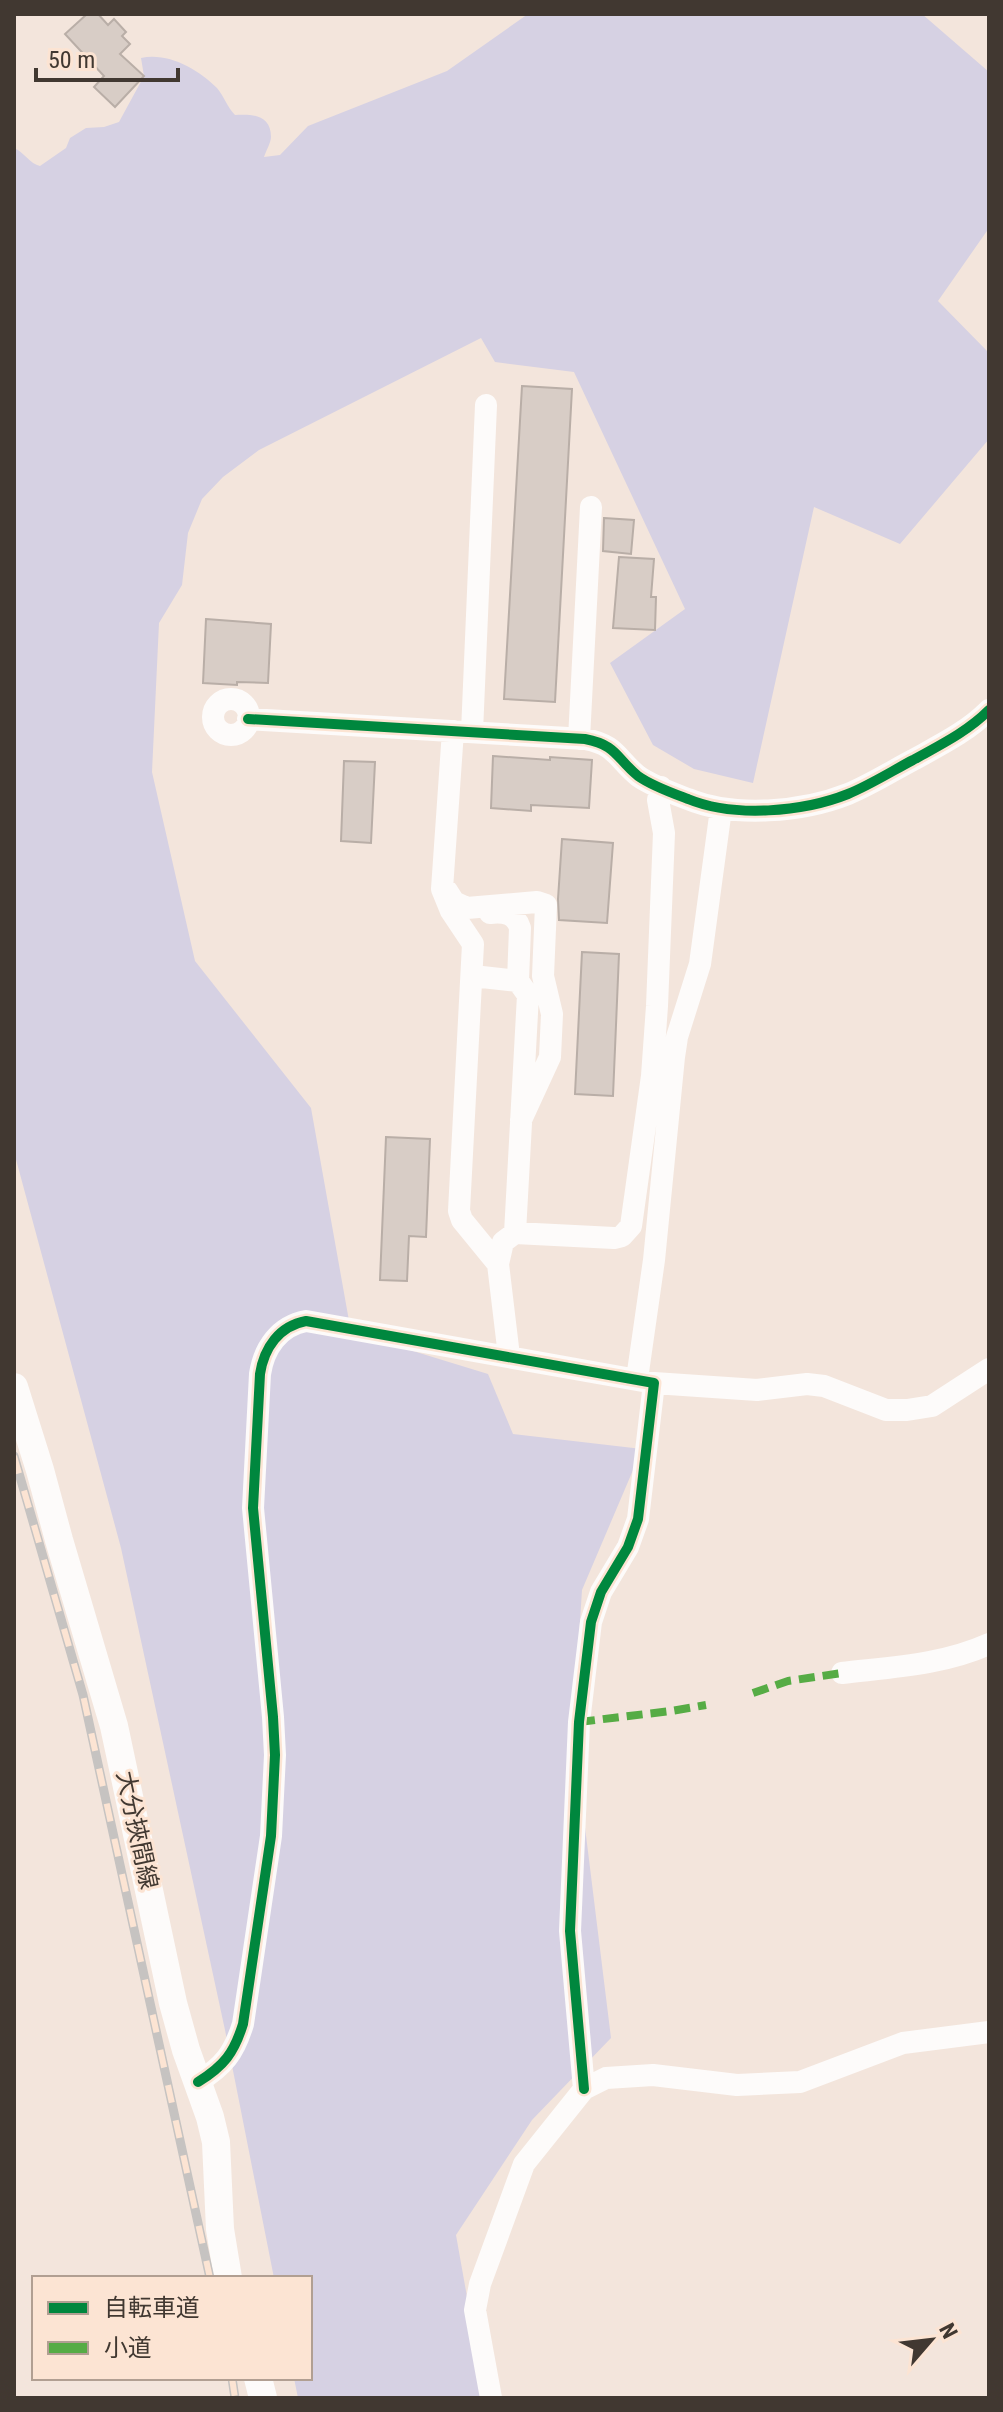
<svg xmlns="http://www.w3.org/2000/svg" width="1003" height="2412" viewBox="0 0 1003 2412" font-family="'Roboto Condensed','Noto Sans JP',sans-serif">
<rect width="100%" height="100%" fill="#f3e5dc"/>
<!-- green -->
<path fill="#d6d1e3" d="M528,14H922L989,72V228L938,301L989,353V439L900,544L814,507L753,783L694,769L653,745L610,663L685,609L574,372L495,362L481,338L259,450L223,477L202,499L188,533L182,585L159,623L152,772L195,961L311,1108L351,1332L488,1374L513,1434L642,1449L582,1590L573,1730L611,2038L532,2120L456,2235L485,2398H298L294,2378H310V2278H274L225,2030L121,1548L14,1152V148C24,152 30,164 40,166L66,148L70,138L86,128L104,127L119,122L144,76L141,58C168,52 198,69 217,88C224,96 227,107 235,115C251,114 271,114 271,137C271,142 266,151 264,157L280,155L308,126L447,71Z"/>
<!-- building -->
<path fill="#d8cdc6" stroke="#b9aea7" stroke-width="2" d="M87,14H98L108,25L114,19L126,32L122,36L130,44L120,54L144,76L115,107L94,87L104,76L65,34Z
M522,386L572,389L555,702L504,699Z
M604,518L634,520L631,554L603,551Z
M619,557L654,559L651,597H656L655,630L613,628Z
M206,619L271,624L268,683L237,682V685L203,683Z
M493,756L550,760V757L592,760L589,808L531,805V811L491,808Z
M344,761L375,762L371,843L341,841Z
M562,839L613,843L607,923L559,920L558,899Z
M582,952L619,954L613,1096L575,1094Z
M386,1137L430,1139L426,1237L409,1236L407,1281L380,1280Z"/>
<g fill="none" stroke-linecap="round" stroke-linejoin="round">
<!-- minor -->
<path stroke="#fdfbfa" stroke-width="22" d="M213 717a18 18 0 1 1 36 0a18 18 0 1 1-36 0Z
M248,719L585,739C617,745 616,758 638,776C652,786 672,793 688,799C734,818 803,812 848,794C870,785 892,771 913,760C940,745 967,732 989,710
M453,731L442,889L451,911L473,944L459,1211L462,1220L498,1264L509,1356
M472,732L486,405
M579,739L591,507
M447,891L454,902L467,908L537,902L546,905L543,976L552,1014L550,1057L521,1120
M490,913C504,911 516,914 520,928L518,981
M473,976L518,981L528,995L515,1233
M498,1264L503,1242L515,1233L614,1238L622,1236L631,1226L652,1076L657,1006L664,833L658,800L661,787
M637,1379L654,1260L674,1057L677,1037L700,964L721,809
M654,1383L757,1390L807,1384L824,1386L886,1410H907L932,1406L989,1369
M842,1673C893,1667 942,1665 989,1644
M198,2082C224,2066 234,2053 243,2024L271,1836L275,1755L273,1717L253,1508L260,1374C264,1348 279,1326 306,1321L654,1383L638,1519L628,1547L601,1592L591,1622L579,1722L570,1931L584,2089
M491,2398L475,2310L480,2284L524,2164L584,2089L606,2078L653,2075L737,2085L800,2082L903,2043L989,2032"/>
<!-- major -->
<path stroke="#fdfbfa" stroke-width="28" d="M14,1387L40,1470L59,1540L114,1726L173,2003L186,2050L210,2117L216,2142L220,2229L228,2278
M258,2378L263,2398"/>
<defs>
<path id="rail" d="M14,1456L83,1695L210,2278
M232,2378L235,2398"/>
</defs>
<!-- rail casing -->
<use href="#rail" stroke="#c6c3c1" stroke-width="9"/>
<!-- rail -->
<use href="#rail" stroke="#fce4d3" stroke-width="6" stroke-dasharray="18" stroke-linecap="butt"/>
<!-- quiet -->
<path stroke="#56ac45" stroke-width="8" stroke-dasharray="16 8" stroke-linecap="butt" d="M753,1693L788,1681L842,1673
M579,1722L671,1711L706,1705"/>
<defs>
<path id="cycleway" d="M248,719L585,739C617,745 616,758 638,776C652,786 672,793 688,799C734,818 803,812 848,794C870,785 892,771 913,760C940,745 967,732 989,710
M198,2082C224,2066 234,2053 243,2024L271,1836L275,1755L273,1717L253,1508L260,1374C264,1348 279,1326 306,1321L654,1383L638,1519L628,1547L601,1592L591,1622L579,1722L570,1931L584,2089"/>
</defs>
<!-- cycleway casing -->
<use href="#cycleway" stroke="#fce4d3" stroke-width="15"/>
<!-- cycleway -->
<use href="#cycleway" stroke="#00873e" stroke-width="10"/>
</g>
<g text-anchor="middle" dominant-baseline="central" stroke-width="6" stroke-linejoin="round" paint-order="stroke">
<!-- street labels -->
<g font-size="24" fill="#413831" stroke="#fce4d3">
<text transform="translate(137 1830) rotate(78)">大分挾間線</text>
</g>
</g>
<!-- border -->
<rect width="1003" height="2412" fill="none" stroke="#413831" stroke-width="32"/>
<!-- legend -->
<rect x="32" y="2276" width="280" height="104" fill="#fce4d3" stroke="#b19f92" stroke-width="2"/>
<rect x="48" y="2302" width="40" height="12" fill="#00873e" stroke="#b19f92" stroke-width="2"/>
<text x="104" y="2316" font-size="24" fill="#413831">自転車道</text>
<rect x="48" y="2342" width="40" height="12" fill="#56ac45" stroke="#b19f92" stroke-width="2"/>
<text x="104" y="2356" font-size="24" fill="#413831">小道</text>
<!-- north arrow -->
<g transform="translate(931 2340) rotate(62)" stroke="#fce4d3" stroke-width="6" paint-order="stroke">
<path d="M0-6L14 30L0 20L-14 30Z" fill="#413831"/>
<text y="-12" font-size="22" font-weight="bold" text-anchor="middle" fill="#413831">N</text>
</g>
<!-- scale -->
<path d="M36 68v12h142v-12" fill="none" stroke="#413831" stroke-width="4"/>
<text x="48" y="68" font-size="24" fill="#413831" stroke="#fce4d3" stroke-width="6" paint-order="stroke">50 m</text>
</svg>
